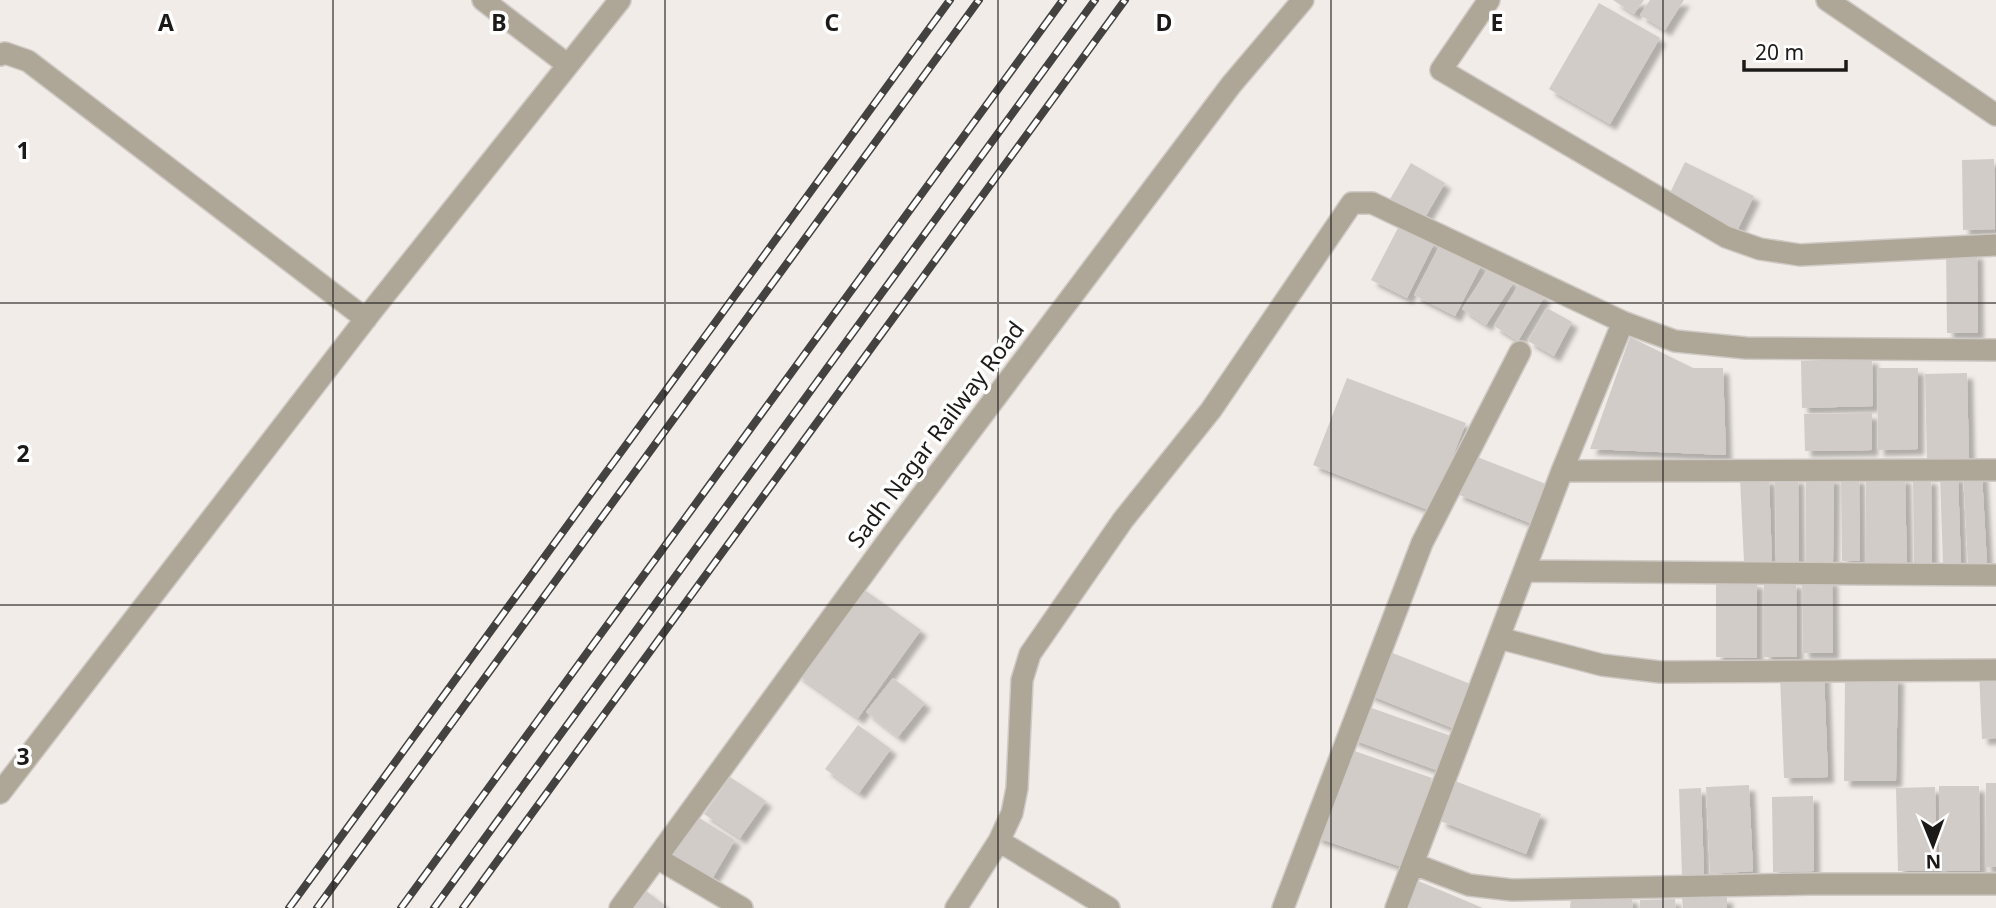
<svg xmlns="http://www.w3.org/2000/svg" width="1996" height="908" viewBox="0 0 1996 908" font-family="'Noto Sans',sans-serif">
<defs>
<filter id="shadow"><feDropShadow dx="6" dy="6" stdDeviation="2" flood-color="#0004"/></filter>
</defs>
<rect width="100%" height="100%" fill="#f1ece7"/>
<!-- building -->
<path fill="#d2ccc9" filter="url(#shadow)" d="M1613,0H1644L1634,14Z
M1650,0H1684L1665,30L1640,15Z
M1599,3L1660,38L1610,124L1549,89Z
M1994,159L1995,229L1963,230L1962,160Z
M1685,162L1754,196L1736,233L1667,199Z
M1411,163L1445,183L1420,226L1386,206Z
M1400,224L1435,242L1407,298L1371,280Z
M1441,243L1482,264L1455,316L1414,295Z
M1946,253H1977L1978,333H1947Z
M1490,266L1514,282L1486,325L1462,309Z
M1520,282L1545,296L1518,341L1494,326Z
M1547,308L1572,322L1554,356L1528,341Z
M1630,337L1693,368H1723L1726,455L1590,449Z
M1872,358L1873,406L1802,408L1801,361Z
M1877,368H1918V449L1878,450Z
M1967,373L1969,461L1927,462L1925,374Z
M1347,378L1466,423L1431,511L1313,465Z
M1872,413V450L1805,451L1804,414Z
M1472,455L1551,486L1535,525L1457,494Z
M1963,474H1982L1987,564L1968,565Z
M1940,475H1958L1961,566H1943Z
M1798,477L1799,564H1776L1775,481Z
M1834,477L1833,562H1806V478Z
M1859,477L1860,561H1842L1841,478Z
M1866,477H1905L1907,571H1865Z
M1740,478H1769L1772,562H1744Z
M1931,478L1932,567H1914L1913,479Z
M1802,579H1832L1833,653H1803Z
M1716,582H1757V658L1716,657Z
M1764,582H1796L1797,657H1764Z
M859,586L921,630L858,718L796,674Z
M1385,650L1473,685L1455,729L1367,694Z
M1996,671V738L1982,739L1979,672Z
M1824,673L1828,777L1784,778L1780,675Z
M1845,677H1898L1896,781H1844Z
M893,678L925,703L898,737L866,712Z
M1363,705L1451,736L1439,771L1351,739Z
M858,725L891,749L859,793L825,769Z
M1346,748L1432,778L1402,867L1315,837Z
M730,777L766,801L740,838L704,814Z
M1455,781L1541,814L1526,854L1440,821Z
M1986,783H1996V867H1985Z
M1749,785L1753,871L1710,874L1706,787Z
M1939,786H1979L1980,871H1939Z
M1935,787L1937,870L1898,871L1896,788Z
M1701,788L1704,875L1682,876L1679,789Z
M1813,796L1814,871L1773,872L1772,797Z
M696,816L735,840L712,879L672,856Z
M1411,878L1483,908H1399Z
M644,889L668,908H628Z
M1632,897L1633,908H1570L1571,898Z
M1727,897V908H1683L1682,898Z
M1675,899L1676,908H1640V900Z"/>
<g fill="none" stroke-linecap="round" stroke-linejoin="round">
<defs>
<path id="minor" d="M483,0L568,65
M1489,0L1441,70L1726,237L1760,249L1800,255L1996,245
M1827,0L1996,115
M0,55L5,53L28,61L366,319
M1562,471L1996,470
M1524,571L1996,575
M1499,638L1602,665L1660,672L1996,670
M0,793L371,312L620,0
M999,841L1012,813L1017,788L1022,680L1030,654L1123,520L1211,410L1352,203H1372L1623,322L1675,341L1746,348L1996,350
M657,858L742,908
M1414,864L1469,885L1512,890L1809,884H1996
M620,908L892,535L1231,85L1303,0
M956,908L999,841L1109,908
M1283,908L1422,543L1520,352
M1396,908L1562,471L1623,322"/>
</defs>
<!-- minor casing -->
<use href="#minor" stroke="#cfcac6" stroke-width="24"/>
<!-- minor -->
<use href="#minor" stroke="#aea798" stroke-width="21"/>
<defs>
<path id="rail" d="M289,908L950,0
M317,908L979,0
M401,908L1063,0
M434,908L1095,0
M463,908L1125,0"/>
</defs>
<!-- rail casing -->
<use href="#rail" stroke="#444240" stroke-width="8"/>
<!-- rail -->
<use href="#rail" stroke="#fff" stroke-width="5" stroke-dasharray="16" stroke-linecap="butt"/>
</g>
<!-- grid -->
<path fill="none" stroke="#1c1a19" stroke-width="2" stroke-opacity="0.55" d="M333,0V908M665,0V908M998,0V908M1331,0V908M1663,0V908M0,303H1996M0,605H1996"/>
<g text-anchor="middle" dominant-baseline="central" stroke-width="7" stroke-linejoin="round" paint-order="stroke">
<!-- street labels -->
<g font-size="23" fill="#1c1a19" stroke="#fff">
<text transform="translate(935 434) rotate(-53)">Sadh Nagar Railway Road</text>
</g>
</g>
<g font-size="23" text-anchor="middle" font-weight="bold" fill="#1c1a19" stroke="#fff" stroke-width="7" stroke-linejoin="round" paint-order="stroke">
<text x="166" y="31">A</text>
<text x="499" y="31">B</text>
<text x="832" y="31">C</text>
<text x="1164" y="31">D</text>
<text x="1497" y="31">E</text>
<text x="23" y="159">1</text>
<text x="23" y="462">2</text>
<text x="23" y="765">3</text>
</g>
<!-- north arrow -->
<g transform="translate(1933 845) rotate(179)" stroke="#ffffff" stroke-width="5" paint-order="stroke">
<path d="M0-5L12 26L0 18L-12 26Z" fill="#1c1a19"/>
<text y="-10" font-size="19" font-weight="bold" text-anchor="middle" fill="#1c1a19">N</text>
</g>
<!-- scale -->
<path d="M1744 60v10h102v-10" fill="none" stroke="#1c1a19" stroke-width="3.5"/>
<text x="1755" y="60" font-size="21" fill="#1c1a19" stroke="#ffffff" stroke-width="5" paint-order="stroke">20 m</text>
</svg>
